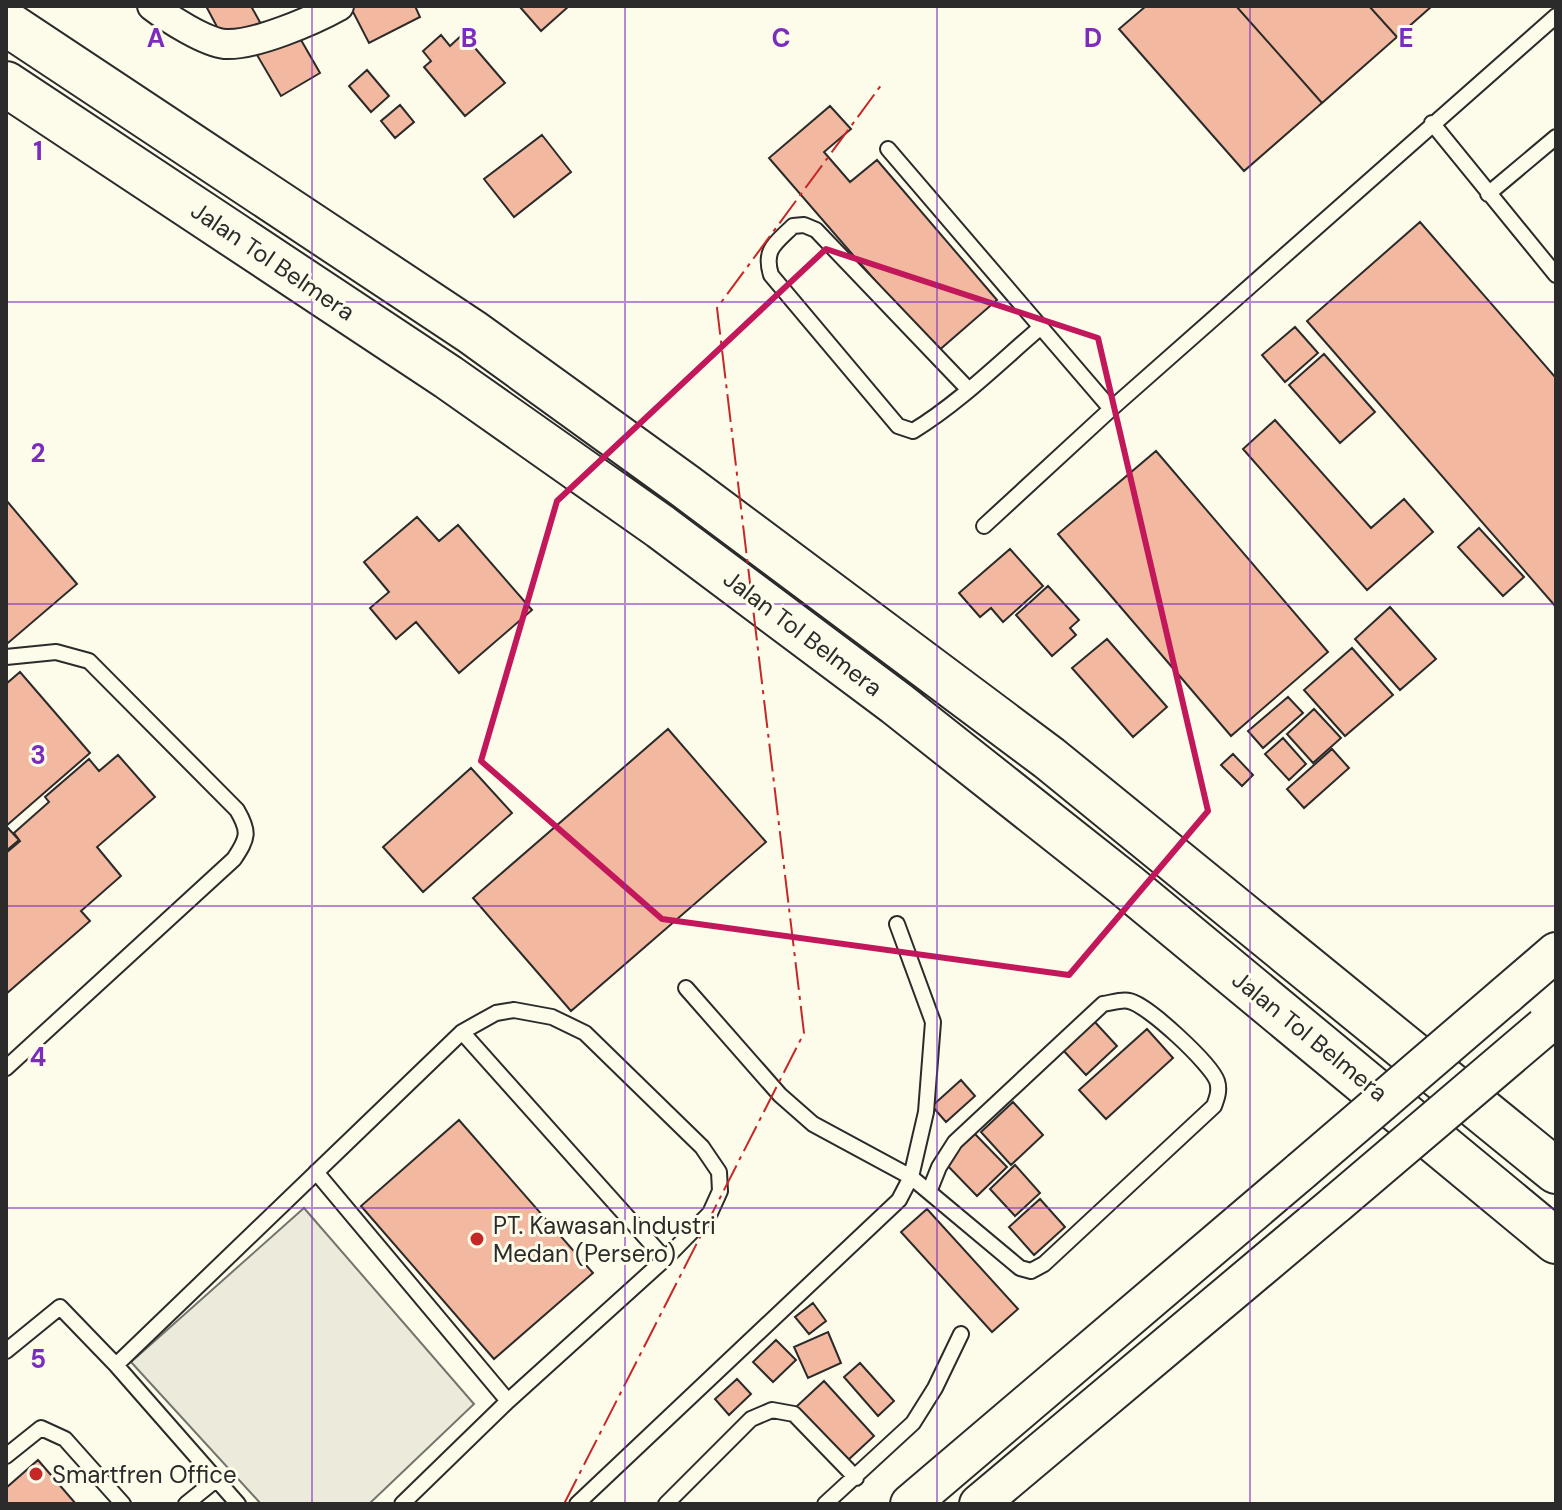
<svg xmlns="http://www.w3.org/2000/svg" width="1562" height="1510" viewBox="0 0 1562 1510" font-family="'DM Sans',sans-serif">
<rect width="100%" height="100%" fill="#fdfbea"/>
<!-- green -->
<path fill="#ecebdb" stroke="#74746e" stroke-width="2" d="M304,1208L474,1404L369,1504H261L131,1362Z"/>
<!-- building -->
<path fill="#f2b8a0" stroke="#2b2b2b" stroke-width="2" d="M206,6H251L261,24L225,42Z
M350,6H415L420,17L369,43Z
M522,6H569L541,31L520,7Z
M1146,6H1236L1322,103L1244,171L1119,29Z
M1236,6H1369L1397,37L1322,103Z
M1369,6H1432L1397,37Z
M297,33L320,73L281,96L257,55Z
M463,34L505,83L465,116L424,67L431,61L423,51L441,35L450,46Z
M367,70L389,96L371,112L349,86Z
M400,105L414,122L395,138L381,121Z
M830,106L851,129L824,152L850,182L877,160L997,300L937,352L769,158Z
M542,135L571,172L514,217L484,179Z
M1420,222L1556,378V607L1307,321Z
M1295,327L1318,353L1285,382L1262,355Z
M1324,354L1375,412L1340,443L1289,385Z
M1275,420L1371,528L1404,499L1433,532L1367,590L1243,449Z
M1156,451L1328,652L1231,736L1058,534Z
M6,500L77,584L8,643L6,641Z
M417,517L439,541L458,525L532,610L459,673L416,622L396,639L370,608L389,592L364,562Z
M1479,528L1524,577L1503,596L1458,547Z
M1010,549L1043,586L1003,622L991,608L980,617L959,593Z
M1048,586L1079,620L1070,628L1076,635L1052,656L1016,615Z
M1390,607L1436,659L1400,690L1355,639Z
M1107,639L1167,707L1133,737L1072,668Z
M1352,648L1393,695L1345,736L1304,690Z
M20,672L90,753L6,826L19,840L6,851V684Z
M1288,697L1303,713L1263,748L1248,731Z
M1314,709L1341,738L1313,763L1287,734Z
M668,729L766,842L571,1011L473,898Z
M1283,738L1306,764L1289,780L1265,754Z
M1332,749L1349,768L1304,808L1287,789Z
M1233,754L1253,775L1242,786L1221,765Z
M118,755L155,797L97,847L121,876L81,911L90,921L6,994V853L20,841L14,833L49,802L45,797L89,759L99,771Z
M471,768L512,813L423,892L383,847Z
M1093,1020L1117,1046L1086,1075L1062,1049Z
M1147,1029L1173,1058L1106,1119L1079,1090Z
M961,1080L975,1096L946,1122L932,1106Z
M1013,1102L1043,1135L1011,1165L981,1132Z
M459,1120L593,1273L494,1359L361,1206Z
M975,1134L1007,1167L977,1196L944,1162Z
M1015,1165L1040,1193L1015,1216L990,1189Z
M1040,1199L1065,1227L1034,1255L1009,1227Z
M927,1209L1018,1309L992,1332L901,1232Z
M813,1303L826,1321L809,1334L795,1317Z
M828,1332L841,1363L808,1378L794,1347Z
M776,1340L796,1360L773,1382L753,1362Z
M860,1363L894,1401L878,1416L844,1377Z
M737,1379L751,1394L729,1415L715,1399Z
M824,1381L874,1436L847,1461L796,1407Z
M38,1460L76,1504H6V1488Z"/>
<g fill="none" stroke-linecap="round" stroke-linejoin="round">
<defs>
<path id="lane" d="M1432,123L1556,275
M888,149L1111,409
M1488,194L1556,137
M968,389L816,230L804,225L793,226C776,243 763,249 771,275L898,426L913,431C959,403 1000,362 1041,327
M984,526L1111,409L1556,16
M6,657L56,652L89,661L237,810C250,832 248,838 234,859L6,1068
M686,988L780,1095L813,1124L911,1177L1020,1268L1031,1271L1044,1264L1214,1106C1217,1098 1220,1090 1217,1081C1211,1064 1147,1004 1129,1001C1122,999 1111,1003 1103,1004L955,1142L939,1167L929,1192
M462,1032L665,1259
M316,1172L508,1401L402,1504
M6,1351L60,1307L116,1365L238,1504
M116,1365L462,1032L496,1013L514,1010L552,1017L585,1033L702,1147L719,1172L720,1191L710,1213L665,1259L508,1401
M6,1456L41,1428L65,1439L123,1504
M186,1504L217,1479
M577,1504L899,1200L911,1177L926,1112L933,1022L897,924
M666,1504L751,1419L772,1410L794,1414L856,1478
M825,1504L913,1423L935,1388L961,1334"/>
<path id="street" d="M152,6C169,19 205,42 225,44C254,46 314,20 339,6"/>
<path id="secondary" d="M1506,995L1556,952
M910,1504L1301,1171
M979,1504L1336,1204"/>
<path id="highway" d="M6,23L472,332L685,486L1049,758L1556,1171
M6,84L448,377L661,527L896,703L1126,885L1556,1241"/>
</defs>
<!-- lane casing -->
<use href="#lane" stroke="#2b2b2b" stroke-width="18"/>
<!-- street casing -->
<use href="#street" stroke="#2b2b2b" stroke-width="32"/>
<!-- secondary casing -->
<use href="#secondary" stroke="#2b2b2b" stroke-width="42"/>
<!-- highway casing -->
<use href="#highway" stroke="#2b2b2b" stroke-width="48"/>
<!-- lane -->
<use href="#lane" stroke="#fdfbea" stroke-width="14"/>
<!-- street -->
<use href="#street" stroke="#fdfbea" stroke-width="28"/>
<!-- secondary -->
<use href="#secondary" stroke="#fdfbea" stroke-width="38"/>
<!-- highway -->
<use href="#highway" stroke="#fdfbea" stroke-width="44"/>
<defs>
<path id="secondary-bridge" d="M1301,1171L1506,995
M1336,1204L1544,1027"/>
</defs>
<!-- secondary-bridge casing -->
<use href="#secondary-bridge" stroke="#2b2b2b" stroke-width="42" stroke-linecap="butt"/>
<!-- secondary-bridge -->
<use href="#secondary-bridge" stroke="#fdfbea" stroke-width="38"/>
<!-- power -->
<path stroke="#c62828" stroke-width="2" stroke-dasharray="28 6 4 6" stroke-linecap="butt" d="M564,1504L804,1033L717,308L882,84"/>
</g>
<!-- marked area -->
<path fill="none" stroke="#c2185b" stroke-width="6" stroke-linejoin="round" d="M826,249L1098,338L1208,811L1069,975L662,919L481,761L557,501Z"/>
<!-- grid -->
<path fill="none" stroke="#7b2cbf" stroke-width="2" stroke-opacity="0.55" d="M312,6V1504M625,6V1504M937,6V1504M1250,6V1504M6,302H1556M6,604H1556M6,906H1556M6,1208H1556"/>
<!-- markers -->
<g fill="#c62828" stroke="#fdfbea" stroke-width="3">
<circle cx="477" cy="1239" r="8"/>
<circle cx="36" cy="1474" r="8"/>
</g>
<g text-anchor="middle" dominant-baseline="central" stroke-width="6" stroke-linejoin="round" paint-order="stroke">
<!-- street labels -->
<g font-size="24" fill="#2b2b2b" stroke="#fdfbea">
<text transform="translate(273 261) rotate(34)">Jalan Tol Belmera</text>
<text transform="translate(803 633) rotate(37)">Jalan Tol Belmera</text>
<text transform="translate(1310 1036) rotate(39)">Jalan Tol Belmera</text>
</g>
<!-- poi labels -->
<g font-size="24" fill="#2b2b2b" stroke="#fdfbea" text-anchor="start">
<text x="493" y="1225">PT. Kawasan Industri<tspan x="493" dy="28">Medan (Persero)</tspan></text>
<text x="52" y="1474">Smartfren Office</text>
</g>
</g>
<g font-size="26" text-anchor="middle" font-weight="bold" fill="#7b2cbf" stroke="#fdfbea" stroke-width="6" stroke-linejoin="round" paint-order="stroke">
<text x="156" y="47">A</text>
<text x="469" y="47">B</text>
<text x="781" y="47">C</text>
<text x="1093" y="47">D</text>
<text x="1406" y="47">E</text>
<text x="38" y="160">1</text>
<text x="38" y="462">2</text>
<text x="38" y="764">3</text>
<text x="38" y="1066">4</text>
<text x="38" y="1368">5</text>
</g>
<!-- border -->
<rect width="1562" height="1510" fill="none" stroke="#2b2b2b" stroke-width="16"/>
</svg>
